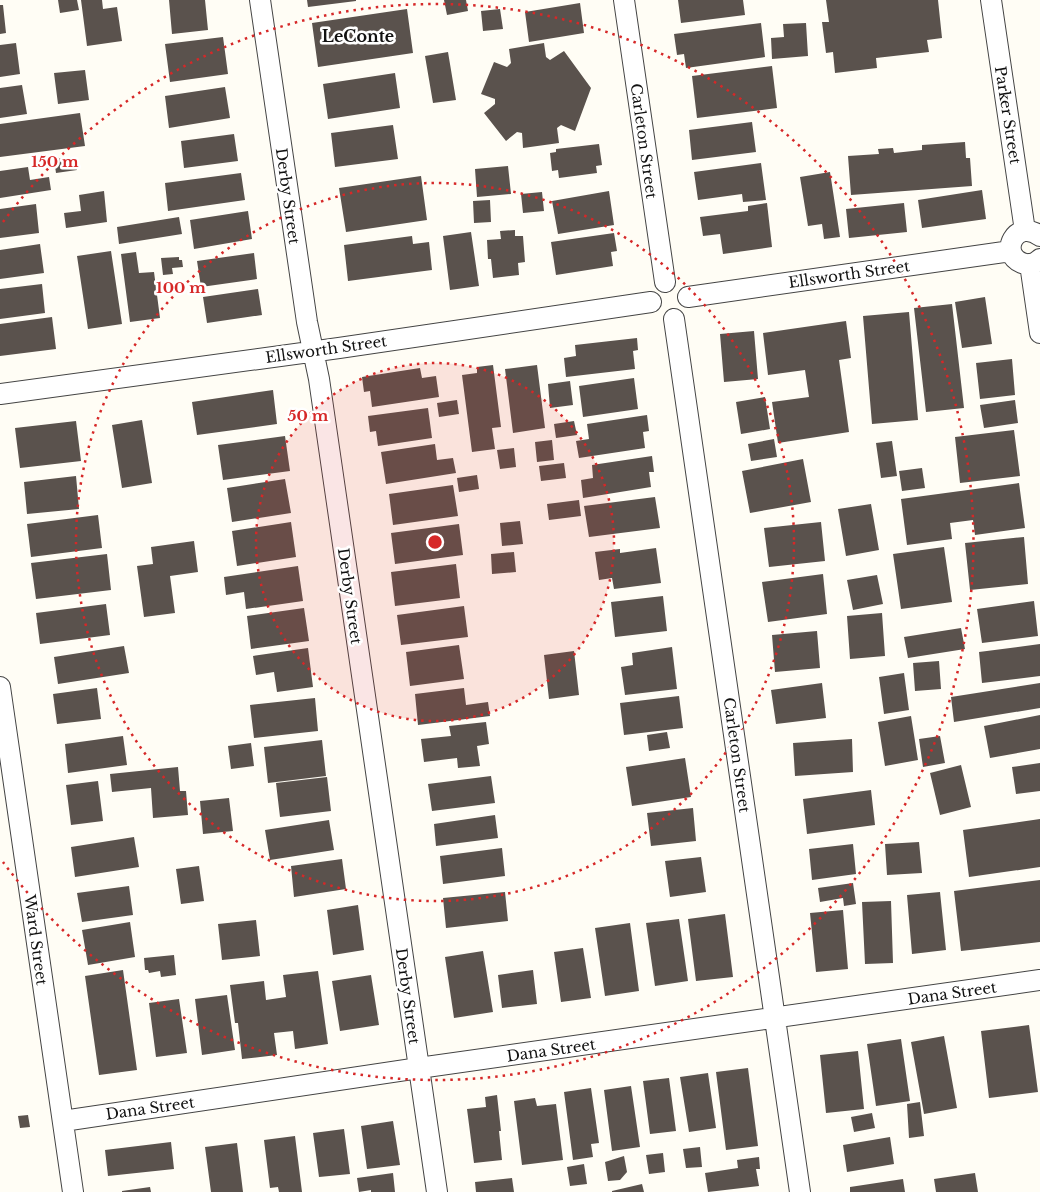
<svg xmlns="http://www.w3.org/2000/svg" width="1040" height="1192" viewBox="0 0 1040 1192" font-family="'Libre Baskerville',serif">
<rect width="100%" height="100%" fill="#fffdf5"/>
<!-- building -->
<path fill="#5a524d" d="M58,0H77L79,10L60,13Z
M81,0H102L103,9L117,7L122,41L87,46Z
M169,0H205L208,30L172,34Z
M307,0H356V1L308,7Z
M444,0H466L468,11L447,15Z
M678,0H743L745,15L681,23Z
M826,0H938L942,38L927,40L929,52L876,58L877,68L835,73L833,52L826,53L822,22H829Z
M580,3L584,33L529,42L525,12Z
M0,5H3L6,33L0,34Z
M407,9L413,53L318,67L312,23Z
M500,9L503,29L483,31L481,11Z
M761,23L765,57L686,68L684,54L677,55L674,34Z
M806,23L808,56L772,59L771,38L784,37L783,24Z
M223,37L228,74L170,82L165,44Z
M16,43L20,74L0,77V45Z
M544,43L546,57L550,60L564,51L591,88L575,131L561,125L557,128L559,143L523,148L522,133L517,132L506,141L484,113L495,104V99L481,94L494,62L507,67L511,63L509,49Z
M448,52L456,100L433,103L425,56Z
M772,66L777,108L697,118L692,76Z
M85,70L89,100L58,104L54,73Z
M395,73L400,108L328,119L323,84Z
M22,85L27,114L0,118V88Z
M225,87L230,118L169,128L165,96Z
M80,113L85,146L0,157V124Z
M752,122L756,152L692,160L689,130Z
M393,125L398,159L335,167L331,133Z
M234,134L238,161L184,168L181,141Z
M965,142L966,158H970L972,186L851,195L848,156L879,154L878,149L893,148L894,153L922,150V145Z
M599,144L602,165L596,166L597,173L559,178L558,170L552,171L550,153L556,152V149Z
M75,157L77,170L56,173L54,159Z
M761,163L766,200L743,202L742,194L698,200L694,172Z
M508,166L511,194L477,197L475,169Z
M28,167L30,180L49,177L51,190L0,198V171Z
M830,172L840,237L824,239L822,224L808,226L800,177Z
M241,173L245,200L168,211L165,183Z
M421,176L427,220L346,232L339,188Z
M982,190L986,219L922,228L918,200Z
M104,191L107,222L66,228L64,213L81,211L79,195Z
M609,191L614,225L558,234L552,201Z
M542,192L544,211L523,213L521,194Z
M490,200L491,222L474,223L473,201Z
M767,203L772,247L723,254L720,234L703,236L700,217L748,211V206Z
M904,203L907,232L849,238L846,209Z
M36,204L39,233L0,238V209Z
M248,211L252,239L194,249L190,220Z
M179,217L182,234L119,244L117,227Z
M515,230V236H523L525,262L518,263L519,275L493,278L491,259H488L487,240L501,239L500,231Z
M471,232L479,286L450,290L443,236Z
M614,233L617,251L611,252L613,266L556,275L551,242Z
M412,236L413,244L429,242L432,270L348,281L344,245Z
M40,244L44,273L0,279V250Z
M111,251L122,324L88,329L77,256Z
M136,252L139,273L154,272L160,318L130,322L121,254Z
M254,253L257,279L201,287L197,261Z
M179,257V260H182L183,267L172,268L173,274L163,275L161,258Z
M42,284L45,313L0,319V289Z
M258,289L262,315L207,323L203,297Z
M985,297L992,344L962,348L955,302Z
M952,304L964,408L926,412L914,308Z
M909,312L918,420L872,424L863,316Z
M52,317L56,349L0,356V324Z
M846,321L851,358L839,360L849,432L778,443L772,402L809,397L805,370L768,375L763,333Z
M754,331L758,379L724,382L720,334Z
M637,338L638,350L633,351L635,369L566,377L564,358L576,356L575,345Z
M1012,359L1015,395L980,399L976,363Z
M493,365L501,427L492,428L495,449L472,452L462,375L477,373V367Z
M537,365L545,428L513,433L505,369Z
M420,368L422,378L436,376L439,397L372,407L370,391L364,392L362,377Z
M634,378L638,409L583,417L579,386Z
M570,381L573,405L550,408L548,384Z
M273,390L277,424L197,435L192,402Z
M765,397L770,429L741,434L736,402Z
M457,400L459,414L439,417L437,403Z
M1015,400L1018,423L984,428L980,405Z
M428,408L432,438L378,446L376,431L370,432L368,416Z
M647,415L649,431L643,432L645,448L579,458L576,441L589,439L587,424Z
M142,420L152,483L122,488L112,425Z
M76,421L81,461L20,468L15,428Z
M574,421L577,435L556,438L554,424Z
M1014,430L1020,476L960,483L955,437Z
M285,436L290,471L223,480L218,445Z
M774,439L777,457L751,461L748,444Z
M552,440L554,460L537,462L535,442Z
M892,441L897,476L881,478L876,443Z
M435,444L437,460L453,458L456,473L386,484L381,452Z
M514,448L516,467L500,469L497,450Z
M652,456L654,472H649L651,487L583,498L581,480L593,478L592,465Z
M803,459L811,502L750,513L742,471Z
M564,463L566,478L541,481L539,466Z
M922,468L925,488L902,491L899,471Z
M477,475L479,489L459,492L457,478Z
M76,476L79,509L27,514L24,482Z
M285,479L291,513L232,522L227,488Z
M1019,483L1025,528L975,535L973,520L950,523L952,539L907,545L901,499Z
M453,485L458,516L393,525L389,494Z
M655,497L660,528L589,537L584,506Z
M579,500L581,516L549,520L547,504Z
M871,504L879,550L846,556L838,509Z
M98,515L102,548L31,557L27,524Z
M520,521L523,544L502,546L500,523Z
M291,522L296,557L237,566L232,531Z
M821,522L825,561L769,567L764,528Z
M459,524L463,555L395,564L391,533Z
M1024,537L1028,584L970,590L965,543Z
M194,541L198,572L170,576L175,613L144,617L137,566L153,564L151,547Z
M944,547L952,602L901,609L893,554Z
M656,548L661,583L614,589L612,578L599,580L595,552L620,549V553Z
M514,552L516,572L492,574L491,554Z
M107,554L111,590L36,599L31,563Z
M456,564L460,598L395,606L391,572Z
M298,566L303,601L246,609L244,592L226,595L224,577Z
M823,574L827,614L768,622L762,582Z
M877,575L883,604L853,610L847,580Z
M663,596L667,631L615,637L611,602Z
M1034,601L1038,636L982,643L977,609Z
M106,604L110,635L40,644L36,613Z
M464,606L468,637L401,645L397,615Z
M304,608L309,641L251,649L247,616Z
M882,613L885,656L850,659L847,616Z
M961,628L965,649L908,658L904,637Z
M817,631L820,668L775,672L772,635Z
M1040,644V676L982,683L979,652Z
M459,645L464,679L410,686L406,652Z
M124,646L129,673L58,684L54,657Z
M672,647L677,689L625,695L621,667L633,665L632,653Z
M308,648L313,687L277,692L274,672L256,675L253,656Z
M574,651L579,695L549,699L544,655Z
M939,661L941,689L915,691L913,663Z
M904,673L909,710L884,714L879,677Z
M822,683L826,718L776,724L771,690Z
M1040,683V708L954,722L951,697Z
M97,688L101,719L57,724L53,694Z
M464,688L466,705L488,702L490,716L418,725L415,694Z
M679,696L683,728L624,735L620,703Z
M315,698L318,731L254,738L250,705Z
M1040,715V749L990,758L984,726Z
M911,716L918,760L885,766L878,722Z
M486,722L489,744L477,746L480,766L458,768L457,758L424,762L421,739L451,736L449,726Z
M667,732L670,748L649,751L647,735Z
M123,736L127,765L68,773L65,744Z
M940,736L945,763L923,767L919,739Z
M852,739L853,772L795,776L793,743Z
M322,740L326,776L268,783L264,747Z
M251,743L254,766L231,769L228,746Z
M685,758L691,797L632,806L626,767Z
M1040,763V791L1016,794L1012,767Z
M961,765L971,807L940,815L930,773Z
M178,767L180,791H186L188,815L153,818L151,788L112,792L110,774Z
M491,776L495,803L432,811L428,784Z
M327,777L331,811L280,817L276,783Z
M98,781L103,821L71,825L66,785Z
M871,790L875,825L807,834L803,799Z
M229,798L233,831L203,834L200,801Z
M693,808L696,841L651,846L647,813Z
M495,815L498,838L436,846L434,824Z
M1040,819V867L969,877L963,830Z
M329,820L334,850L270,860L265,830Z
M134,837L139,867L75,877L71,847Z
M919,842L922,873L887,875L885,844Z
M853,844L856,874L812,880L809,849Z
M502,848L505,876L443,884L440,856Z
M701,857L706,892L670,897L665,861Z
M342,859L346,889L294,897L291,866Z
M199,866L204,901L181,904L176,869Z
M1040,880V942L961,951L954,891Z
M853,883L856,904L844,906L843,898L820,902L818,888Z
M129,886L133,915L82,922L77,893Z
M505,892L508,921L446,928L443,898Z
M940,892L946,950L912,954L907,895Z
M891,901L893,963L865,964L862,902Z
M358,905L364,950L333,955L327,910Z
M843,910L848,969L816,972L810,913Z
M725,914L733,977L696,981L688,919Z
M679,919L688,981L655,986L646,923Z
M256,920L260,956L222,960L218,924Z
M130,922L135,957L88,965L82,930Z
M630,923L639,991L605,996L595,928Z
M583,948L591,998L561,1002L554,952Z
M483,951L493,1012L454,1018L445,957Z
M174,955L176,975L161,977L160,971L149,973L148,970H145L144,958Z
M123,970L137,1070L99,1075L85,976Z
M533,970L537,1004L502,1008L498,975Z
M318,971L328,1044L295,1049L293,1031L274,1033L277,1055L242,1059L238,1023H235L230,985L264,981L266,1000L286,997L283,975Z
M371,975L379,1025L340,1031L332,981Z
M227,995L235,1050L202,1055L195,999Z
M179,999L187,1053L156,1057L149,1003Z
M1029,1025L1038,1092L989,1098L981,1031Z
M944,1036L957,1108L924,1114L911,1042Z
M901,1039L910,1101L876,1106L867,1044Z
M858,1051L864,1109L826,1113L820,1055Z
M748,1068L758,1146L726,1150L716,1072Z
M708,1073L716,1128L689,1132L680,1077Z
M669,1078L676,1131L650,1134L643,1081Z
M631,1086L640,1147L612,1151L604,1090Z
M591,1088L599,1143L591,1144L593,1157L573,1160L564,1092Z
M497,1095L501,1131H499L502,1160L474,1163L467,1109L486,1107L485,1097Z
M535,1098L537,1106L556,1104L563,1160L522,1165L514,1101Z
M920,1102L924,1136L909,1138L907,1104Z
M872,1113L875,1128L854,1132L851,1117Z
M28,1115L30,1127L20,1128L18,1116Z
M393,1121L400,1165L367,1169L361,1126Z
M344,1129L350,1174L319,1177L313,1133Z
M295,1136L302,1192H279L278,1187L270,1188L264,1140Z
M890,1137L894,1164L847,1172L843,1145Z
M171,1142L174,1169L108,1176L105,1150Z
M237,1143L243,1192H211L205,1147Z
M700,1147L702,1167L686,1168L683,1149Z
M663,1153L665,1172L649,1174L646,1155Z
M624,1156L627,1172L620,1180L608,1181L605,1162Z
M759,1157L760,1169H756L759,1186L708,1192L705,1173L738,1168L737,1160Z
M584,1164L587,1184L570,1186L567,1167Z
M393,1173L395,1192H371V1190L359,1192L357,1178Z
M975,1173L978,1192H936L934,1179Z
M512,1178L514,1192H476L475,1182Z
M903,1179L905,1192H850V1187Z
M642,1184L644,1192H612V1191Z
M150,1187L151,1192H122V1191Z"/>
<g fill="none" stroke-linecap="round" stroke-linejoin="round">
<defs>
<path id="street" d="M260,0L307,322L319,379L437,1192
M624,0L665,282
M991,0L1025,231
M1040,236C1016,218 998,253 1022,263C1029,266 1035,264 1040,259
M1030,264L1040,333
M688,297L1011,251
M674,319L800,1192
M0,394L339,348L651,302
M0,687L73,1192
M63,1121L419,1068L1040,980"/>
</defs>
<!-- street casing -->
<use href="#street" stroke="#444" stroke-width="22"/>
<!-- street -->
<use href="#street" stroke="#fff" stroke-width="20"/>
</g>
<!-- distance rings -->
<circle cx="435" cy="542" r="179" fill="#d62828" fill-opacity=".12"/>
<g fill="none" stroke="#d62828" stroke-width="2.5" stroke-dasharray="2.5 5">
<circle cx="435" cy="542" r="179"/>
<circle cx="435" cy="542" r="359"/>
<path d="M3 222A538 538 0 1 1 3 862"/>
</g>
<g text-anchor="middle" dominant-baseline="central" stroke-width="5" stroke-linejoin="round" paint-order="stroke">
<!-- street labels -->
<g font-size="15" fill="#111" stroke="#fff">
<text transform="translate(1008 115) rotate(81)">Parker Street</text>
<text transform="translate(644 141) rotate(82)">Carleton Street</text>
<text transform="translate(288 196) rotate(82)">Derby Street</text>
<text transform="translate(849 274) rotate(-8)">Ellsworth Street</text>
<text transform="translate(326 349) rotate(-8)">Ellsworth Street</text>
<text transform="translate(350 596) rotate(82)">Derby Street</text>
<text transform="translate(737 755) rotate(82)">Carleton Street</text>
<text transform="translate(36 940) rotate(82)">Ward Street</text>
<text transform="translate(952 993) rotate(-8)">Dana Street</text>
<text transform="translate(408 996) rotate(82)">Derby Street</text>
<text transform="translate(551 1050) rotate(-8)">Dana Street</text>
<text transform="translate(150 1108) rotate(-8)">Dana Street</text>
</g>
<!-- neighbourhood labels -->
<g font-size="16" font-weight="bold" fill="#111" stroke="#fff">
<text x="358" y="36">LeConte</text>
</g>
</g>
<circle cx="435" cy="542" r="8" fill="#d62828" stroke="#fff" stroke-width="2.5"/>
<g font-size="15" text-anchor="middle" font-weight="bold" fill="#d62828" stroke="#fff" stroke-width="5" stroke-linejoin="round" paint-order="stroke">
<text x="55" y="167">150 m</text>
<text x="181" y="293">100 m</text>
<text x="308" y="421">50 m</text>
</g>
</svg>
